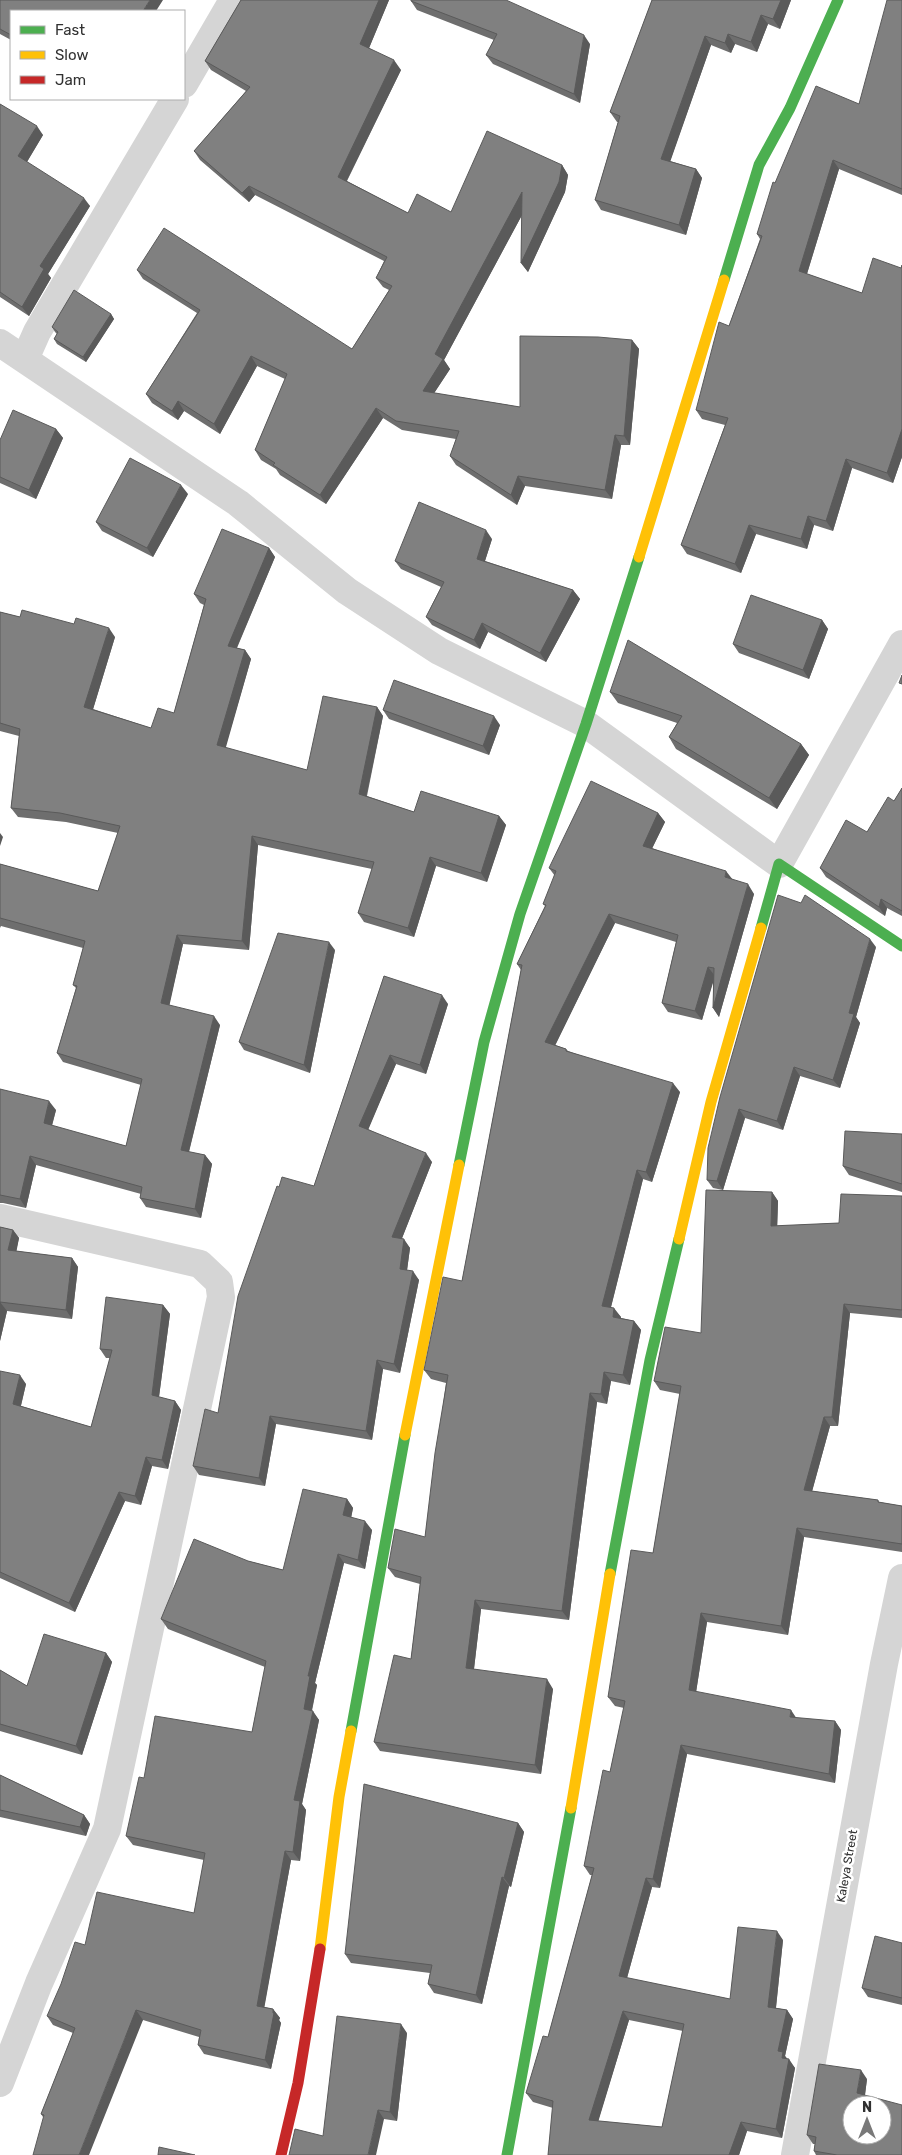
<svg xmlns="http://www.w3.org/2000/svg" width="902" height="2155" viewBox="0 0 902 2155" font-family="Rubik,sans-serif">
<rect width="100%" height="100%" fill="#fff"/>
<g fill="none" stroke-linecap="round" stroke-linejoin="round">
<!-- street -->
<path stroke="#d5d5d5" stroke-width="28" d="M184,84L233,0
M0,343L238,503L347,591L439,651L586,724L779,864L902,644
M25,359L37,332L175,99
M0,1218L200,1264L219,1282L221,1297L107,1829L39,1983L0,2083
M795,2155L884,1664L902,1578"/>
<!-- fast -->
<path stroke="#4caf50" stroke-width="11" d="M724,280L759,165L790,108L838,0
M761,928L779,864L902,946
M459,1165L484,1042L520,914L586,724L639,557
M610,1574L650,1360L679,1239
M351,1731L405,1435
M507,2155L571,1808"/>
<!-- slow -->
<path stroke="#ffc107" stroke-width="11" d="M639,557L724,280
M679,1239L711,1102L761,928
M405,1435L459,1165
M571,1808L610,1574
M320,1949L339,1797L351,1731"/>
<!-- jam -->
<path stroke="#c62828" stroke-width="11" d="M281,2155L298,2083L320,1949"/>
</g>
<!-- wall -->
<path fill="#6e6e6e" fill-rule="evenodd" d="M0,0L11,11V40L0,34Z
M241,0H389L369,48L401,70L347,181L408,213L451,212L562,165L568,175L565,192L528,272L521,263L522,215L444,360L450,369L434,393L520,407L632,340L639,349L630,445H621L612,499L525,486L517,505L456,465L450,456L456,439L402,430L383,418L326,504L280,475L276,469L261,460L255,450L285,379L257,366L220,434L184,411L178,420L152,403L146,394L197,313L143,279L137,270L352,349L389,290L383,287L376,278L384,261L255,195L249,202L200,160L194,151L246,91L211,70L205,61Z
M652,0H791L780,29L768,24L757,52L735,44L731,53L711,45L670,161L696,169L702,178L686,235L601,210L595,200L618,122H617L610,112Z
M902,0V195L839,169L807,274L862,293L901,268L902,265V457L893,483L852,468L833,531L814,525L807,549L756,534L741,573L687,554L681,545L725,425L702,419L696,410L729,326L760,239L757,234L775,183L859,104Z
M411,1L590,44L580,103L493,64L486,55L494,40L417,10Z
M0,104L43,135L27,162L90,206L48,274L51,278L29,316L0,297Z
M111,314L114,319L86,362L57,344L54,339L57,334L55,332L52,327Z
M56,429L63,438L36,499L0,483V440Z
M188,494L153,557L102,531L96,522Z
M492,539L485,561L573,590L580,599L546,662L488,632L480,649L432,625L426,617L441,587L401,569L395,561Z
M269,548L275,557L237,648L245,650L251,659L225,748L307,770L377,707L383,716L367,796L414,812L499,816L506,825L487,882L436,866L414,937L364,922L358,913L372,869L258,845L249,950L183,944L169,1005L220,1025L189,1152L205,1155L212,1164L201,1218L146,1207L140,1198L141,1194L36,1165L26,1208L3,1203H0V1089L56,1110L52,1126L126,1146L141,1085L63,1062L57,1053L76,988L73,985L83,948L1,926L0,928V864L98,891L118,833L66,822L18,817L11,808L19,736L0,731V612L20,617L115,637L93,709L151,728L174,713L204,605L200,603L194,594Z
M822,620L828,629L809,679L739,653L733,644Z
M610,692L801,744L809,755L777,809L676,749L669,737L677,723L618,703Z
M383,710L500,725L489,755L389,719Z
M902,788V916L887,908L885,916L826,877L820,868L867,832L894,801Z
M658,813L665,822L652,848L732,879L754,894L719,1017L713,1008V981L702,1020L668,1012L662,1003L676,942L615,923L555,1045L566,1049L568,1051L680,1092L652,1182L643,1179L611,1307L621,1317V1318L634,1321L641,1330L630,1385L611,1381L607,1404L597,1402L569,1620L481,1609L474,1669L553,1689L541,1774L380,1751L374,1742L411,1659L420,1584L395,1577L388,1568L425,1537L446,1383L431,1379L424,1370L462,1281L521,970L517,964L545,906L543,904L555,876L549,868Z
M876,947L856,1017L860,1023L840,1088L800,1076L783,1130L745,1118L723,1190L713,1188L707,1180L720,1097Z
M335,950L310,1073L244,1050L239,1042Z
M384,976L448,1004L426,1074L396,1064L368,1129L432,1162L402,1238L410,1248L407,1270L419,1280L400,1373L383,1369L372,1440L276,1424L265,1486L199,1475L193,1466L218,1413L279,1187L314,1186Z
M902,1134V1192L849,1175L843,1166Z
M772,1192L778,1201L777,1226L839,1223L902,1196V1318L850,1313L838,1426H830L812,1491L878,1500L879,1502L902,1506V1552L804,1537L788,1635L707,1622L696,1692L796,1718L835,1721L841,1730L835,1783L687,1754L660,1888L652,1887L627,1978L730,1999L783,1940L776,2008L787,2010L793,2019L785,2056L795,2068L782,2138L747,2131L739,2155H548L553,2108L533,2102L526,2093L548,2037L592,1875H590L584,1866L610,1772L624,1708L615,1706L608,1697L653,1553L680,1394L660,1390L654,1381L701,1333ZM629,2020L683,2031L662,2127L598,2121Z
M0,1227L13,1230L19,1238L16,1251L72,1258L78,1267L72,1319L7,1311L0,1341Z
M163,1305L170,1314L159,1397L175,1401L181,1410L168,1469L152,1466L141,1505L125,1501L75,1612L0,1578V1371L26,1384L21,1406L91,1427L110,1358H106L100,1349Z
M347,1499L353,1508L351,1517L372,1530L365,1569L344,1563L315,1683L317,1685L312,1711L319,1720L302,1804L306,1810L300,1861L291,1860L264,2007L273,2009L280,2018L279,2020L281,2023L271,2069L204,2054L198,2045L199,2037L143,2020L43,2117L41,2114L73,2033L53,2025L47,2016L85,1945L194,1913L204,1860L133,1845L126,1836L144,1778L252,1732L265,1667L168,1629L161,1619L248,1561L283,1570Z
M106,1653L112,1662L82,1755L0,1731V1670L27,1686Z
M0,1775L84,1815L90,1824L86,1836L0,1817Z
M518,1823L524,1832L511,1887L509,1886L482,2004L434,1993L428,1984L430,1973L351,1963L345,1954Z
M902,1943V2005L868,1997L862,1988Z
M407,2033L397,2121L384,2119L323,2136Z
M867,2079L865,2095L902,2155H816L814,2151L815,2144H813L807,2135Z"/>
<!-- shaded-wall -->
<path fill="#5a5a5a" d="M150,0H163L156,11H143Z
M379,0H389L367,53L360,44Z
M781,0H791L780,29L773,19Z
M761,15L768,24L757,52L751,42Z
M728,34L735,44L731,53L725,43Z
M584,35L590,44L580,103L574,94Z
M705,36L711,45L668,168L661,159Z
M394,60L401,70L344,186L338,177Z
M37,126L43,135L25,165L18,156Z
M833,160L839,169L805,280L799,271Z
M562,165L568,175L565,192L528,272L521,263Z
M696,169L702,178L686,235L679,225Z
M249,186L255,195L249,202L242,193Z
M522,192L529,202L444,360L450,369L429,401L423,391L435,354Z
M84,198L90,206L48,274L51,278L29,316L22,307L40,266Z
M111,314L114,319L86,362L83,357Z
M632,340L639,349L630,445L624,436Z
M251,356L257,366L220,434L214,424Z
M178,401L184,411L178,420L172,411Z
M376,408L383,418L326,504L320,495Z
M56,429L63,438L36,499L29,490Z
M902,429V457L893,483L887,473Z
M615,435L621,445L612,499L605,490Z
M846,459L852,468L833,531L826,521Z
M518,476L525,486L517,505L511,495Z
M181,485L188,494L153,557L147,548Z
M808,516L814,525L807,549L801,539Z
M749,525L756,534L741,573L735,564Z
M486,530L492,539L483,567L477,559Z
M269,548L275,557L234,654L228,646Z
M573,590L580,599L546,662L540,653Z
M822,620L828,629L809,679L803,670Z
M482,623L488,632L480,649L474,640Z
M109,628L115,637L91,716L84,707Z
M245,650L251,659L224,754L217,745Z
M377,707L383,716L365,802L359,794Z
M494,716L500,725L489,755L483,746Z
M801,744L809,755L777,809L769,798Z
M658,813L665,822L649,855L643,846Z
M499,816L506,825L487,882L481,873Z
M0,833L3,837L0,846Z
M252,836L258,845L249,950L242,941Z
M430,857L436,866L414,937L408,928Z
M726,871L733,880L725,877Z
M748,884L754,894L719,1017L713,1008Z
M881,899L887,908L885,916L879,907Z
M609,914L615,923L552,1052L545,1042Z
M177,935L183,944L168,1012L161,1003Z
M870,939L876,947L856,1017L860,1023L840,1088L833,1080L849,1013Z
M329,942L335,950L310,1073L304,1065Z
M708,967L715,976L702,1020L695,1011Z
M442,995L448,1004L426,1074L420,1065Z
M214,1016L220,1025L187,1159L181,1150Z
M390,1055L396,1064L366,1135L359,1126Z
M794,1067L800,1076L783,1130L777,1121Z
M673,1083L680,1092L652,1182L646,1172Z
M49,1101L56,1110L50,1132L44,1123Z
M739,1109L745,1118L723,1190L717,1181Z
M426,1153L432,1162L399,1246L392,1237Z
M205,1155L212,1164L201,1218L195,1209Z
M30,1156L36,1165L26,1208L20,1199Z
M637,1170L643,1179L609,1315L602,1306Z
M772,1192L778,1201L777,1235L771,1226Z
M13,1230L19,1238L15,1259L8,1250Z
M404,1239L410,1248L406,1278L400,1269Z
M72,1258L78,1267L72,1319L66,1310Z
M413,1271L419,1280L400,1373L394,1364Z
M0,1302L7,1311L0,1341Z
M844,1304L850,1313L838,1426L832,1417Z
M163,1305L170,1314L158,1404L152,1395Z
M614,1308L621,1317L619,1326L613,1317Z
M634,1321L641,1330L630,1385L623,1375Z
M377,1360L383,1369L372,1440L366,1431Z
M604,1372L611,1381L607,1404L601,1394Z
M20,1375L26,1384L19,1413L13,1404Z
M590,1393L597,1402L569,1620L562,1611Z
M175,1401L181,1410L168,1469L162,1460Z
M270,1416L276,1424L265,1486L259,1478Z
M824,1417L830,1426L810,1499L804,1490Z
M146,1457L152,1466L141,1505L135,1496Z
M119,1492L125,1501L75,1612L69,1603Z
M347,1499L353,1508L350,1524L343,1515Z
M365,1521L372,1530L365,1569L358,1560Z
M797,1528L804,1537L788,1635L781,1626Z
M338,1554L344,1563L315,1683L317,1685L310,1718L304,1709L308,1676Z
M475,1600L481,1609L473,1677L466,1668Z
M701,1613L707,1622L695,1699L689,1690Z
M106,1653L112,1662L82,1755L76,1746Z
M547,1679L553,1689L541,1774L535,1765Z
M791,1710L797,1719L790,1717Z
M313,1711L319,1720L302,1804L306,1810L300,1861L293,1852L294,1800Z
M835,1721L841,1730L835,1783L829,1774Z
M681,1745L687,1754L660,1888L653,1879Z
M84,1815L90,1824L86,1836L80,1827Z
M518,1823L524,1832L511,1887L504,1878Z
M285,1851L291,1860L263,2015L257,2006Z
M502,1877L509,1886L482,2004L476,1995Z
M646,1878L652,1887L625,1985L619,1976Z
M777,1931L783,1940L775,2016L768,2007Z
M273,2009L280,2018L279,2020L281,2023L271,2069L265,2060Z
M136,2010L143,2020L89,2155H79Z
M787,2010L793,2019L785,2056L788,2060L789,2059L795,2068L782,2138L776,2129L778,2051Z
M623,2011L629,2020L596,2129L589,2120Z
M401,2024L407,2033L397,2121L390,2112Z
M861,2070L867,2079L864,2102L857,2093Z
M378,2110L384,2119L376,2155H368Z
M741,2122L747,2131L739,2155H729Z"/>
<!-- building -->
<path fill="#808080" stroke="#5a5a5a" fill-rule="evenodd" d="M0,0H150L143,11H11V35L0,29Z
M241,0H379L360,44L394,60L338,177L408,213L417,194L451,212L487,131L562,165L559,182L521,263L522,192L435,354L443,359L423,391L520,407V336L598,337L632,340L624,436L615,435L605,490L518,476L511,495L450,456L459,431L396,421L376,408L320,495L273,465L275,463L255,450L287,374L251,356L214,424L178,401L172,411L146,394L200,310L137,270L164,228L352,349L392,286L376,278L387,257L249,186L242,193L194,151L250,87L205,61Z
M411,0H506L584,35L574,94L486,55L497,34L411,1Z
M652,0H781L773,19L761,15L751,42L728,34L725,43L705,36L661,159L696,169L679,225L595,200L620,116L610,112Z
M887,0H902V189L833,160L799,271L862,293L873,258L901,268L902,265V429L887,473L846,459L826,521L808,516L801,539L749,525L735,564L681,545L728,418L696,410L719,322L729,326L762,236L757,234L773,182L775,183L816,86L859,104Z
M0,104L37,126L18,156L84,198L40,266L44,269L22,307L0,292Z
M74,290L111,314L83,357L54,339L58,332L52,327Z
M13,410L56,429L29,490L0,477V440Z
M130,458L181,485L147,548L96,522Z
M419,502L486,530L477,559L573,590L540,653L482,623L474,640L426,617L444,582L395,561Z
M222,529L269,548L228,646L245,650L217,745L307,770L323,696L377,707L359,794L414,812L421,791L499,816L481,873L430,857L408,928L358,913L374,862L252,836L242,941L177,935L161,1003L214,1016L181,1150L205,1155L195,1209L140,1198L142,1187L30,1156L20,1199L0,1195V1089L49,1101L44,1123L126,1146L142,1079L57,1053L77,986L73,985L85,941L0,918V864L98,891L120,826L60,813L11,808L20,729L0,723V612L20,617L22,610L74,624L76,618L109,628L84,707L151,728L158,708L174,713L206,599L194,594Z
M751,595L822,620L803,670L733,644Z
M628,640L801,744L769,798L669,737L682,716L610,692Z
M902,675V684L899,683Z
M394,680L494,716L483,746L383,710Z
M591,781L658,813L643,846L726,871L725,877L748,884L713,1008L714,968L708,967L695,1011L662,1003L678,935L609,914L545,1042L566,1049V1051L673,1083L646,1172L637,1170L602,1306L614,1308L613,1317L634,1321L623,1375L604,1372L601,1394L590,1393L562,1611L475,1600L466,1668L547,1679L535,1765L374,1742L394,1655L411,1659L421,1577L388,1568L395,1529L425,1537L435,1453L448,1375L424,1370L443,1277L462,1281L522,965L517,964L546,905L543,904L556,871L549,868Z
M902,788V911L881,899L879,907L820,868L846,820L867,832L888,797L894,801Z
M778,895L801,903L805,895L870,939L849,1013L854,1014L833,1080L794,1067L777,1121L739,1109L717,1181L707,1180L708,1148L720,1097Z
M278,933L329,942L304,1065L239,1042Z
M384,976L442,995L420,1065L390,1055L359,1126L426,1153L392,1237L404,1239L400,1269L413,1271L394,1364L377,1360L366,1431L270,1416L259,1478L193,1466L205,1409L218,1413L238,1296L277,1186L279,1187L282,1177L314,1186Z
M845,1131L902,1134V1184L843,1166Z
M706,1190L772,1192L771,1226L839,1223L841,1194L902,1196V1310L844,1304L832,1417H824L804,1490L878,1500V1502L902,1506V1544L797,1528L781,1626L701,1613L689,1690L791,1710L790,1717L835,1721L829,1774L681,1745L653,1879L646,1878L619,1976L730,1999L738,1927L777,1931L768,2007L787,2010L778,2051L783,2052L782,2058L789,2059L776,2129L741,2122L729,2155H548L553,2101L526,2093L543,2036L548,2037L594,1868L584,1866L603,1770L610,1772L625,1701L608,1697L631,1550L653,1553L681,1386L654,1381L665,1327L701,1333ZM623,2011L684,2024L662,2127L589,2120Z
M0,1227L13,1230L8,1250L72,1258L66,1310L0,1302V1303Z
M106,1297L163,1305L152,1395L175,1401L162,1460L146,1457L135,1496L119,1492L69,1603L0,1572V1371L20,1375L13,1404L91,1427L112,1350L100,1349Z
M303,1489L347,1499L343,1515L365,1521L358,1560L338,1554L308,1676H310L304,1709L313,1711L294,1800L300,1801L293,1852L285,1851L257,2006L273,2009V2013H274L265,2060L198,2045L201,2030L136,2010L79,2155H33L44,2115L41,2114L75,2028L47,2016L61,1984L75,1942L85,1945L97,1892L194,1913L205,1853L126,1836L139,1777L144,1778L155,1716L252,1732L266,1661L161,1619L194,1539L248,1561L283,1570Z
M44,1634L106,1653L76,1746L0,1724V1670L27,1686Z
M0,1775L84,1815L80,1827L0,1810Z
M364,1784L518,1823L504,1878L502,1877L476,1995L428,1984L432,1965L345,1954Z
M875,1936L902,1943V1998L862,1988Z
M337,2016L401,2024L390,2112L378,2110L368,2155H289L295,2129L323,2136Z
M819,2064L861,2070L857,2093L902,2105V2155H837L814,2151L816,2137L807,2135ZM852,2105H882V2135H852Z
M159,2147L195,2155H158Z"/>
<g text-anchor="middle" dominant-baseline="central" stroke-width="5" stroke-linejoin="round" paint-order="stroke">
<!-- street labels -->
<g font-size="12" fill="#313131" stroke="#fff">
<text transform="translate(847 1866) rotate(-80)">Kaleya Street</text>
</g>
</g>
<!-- legend -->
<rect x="10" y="10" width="175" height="90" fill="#ffffff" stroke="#adadad"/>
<rect x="20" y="26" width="25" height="8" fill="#4caf50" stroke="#adadad"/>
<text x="55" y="35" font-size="15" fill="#313131">Fast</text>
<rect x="20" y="51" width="25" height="8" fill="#ffc107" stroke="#adadad"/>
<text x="55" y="60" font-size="15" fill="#313131">Slow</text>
<rect x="20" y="76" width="25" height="8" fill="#c62828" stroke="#adadad"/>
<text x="55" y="85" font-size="15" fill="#313131">Jam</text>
<!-- north arrow -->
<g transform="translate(867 2120)"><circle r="24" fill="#ffffff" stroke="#adadad"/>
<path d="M0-4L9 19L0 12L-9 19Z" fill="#797979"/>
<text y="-8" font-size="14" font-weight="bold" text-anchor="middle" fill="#313131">N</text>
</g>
</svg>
